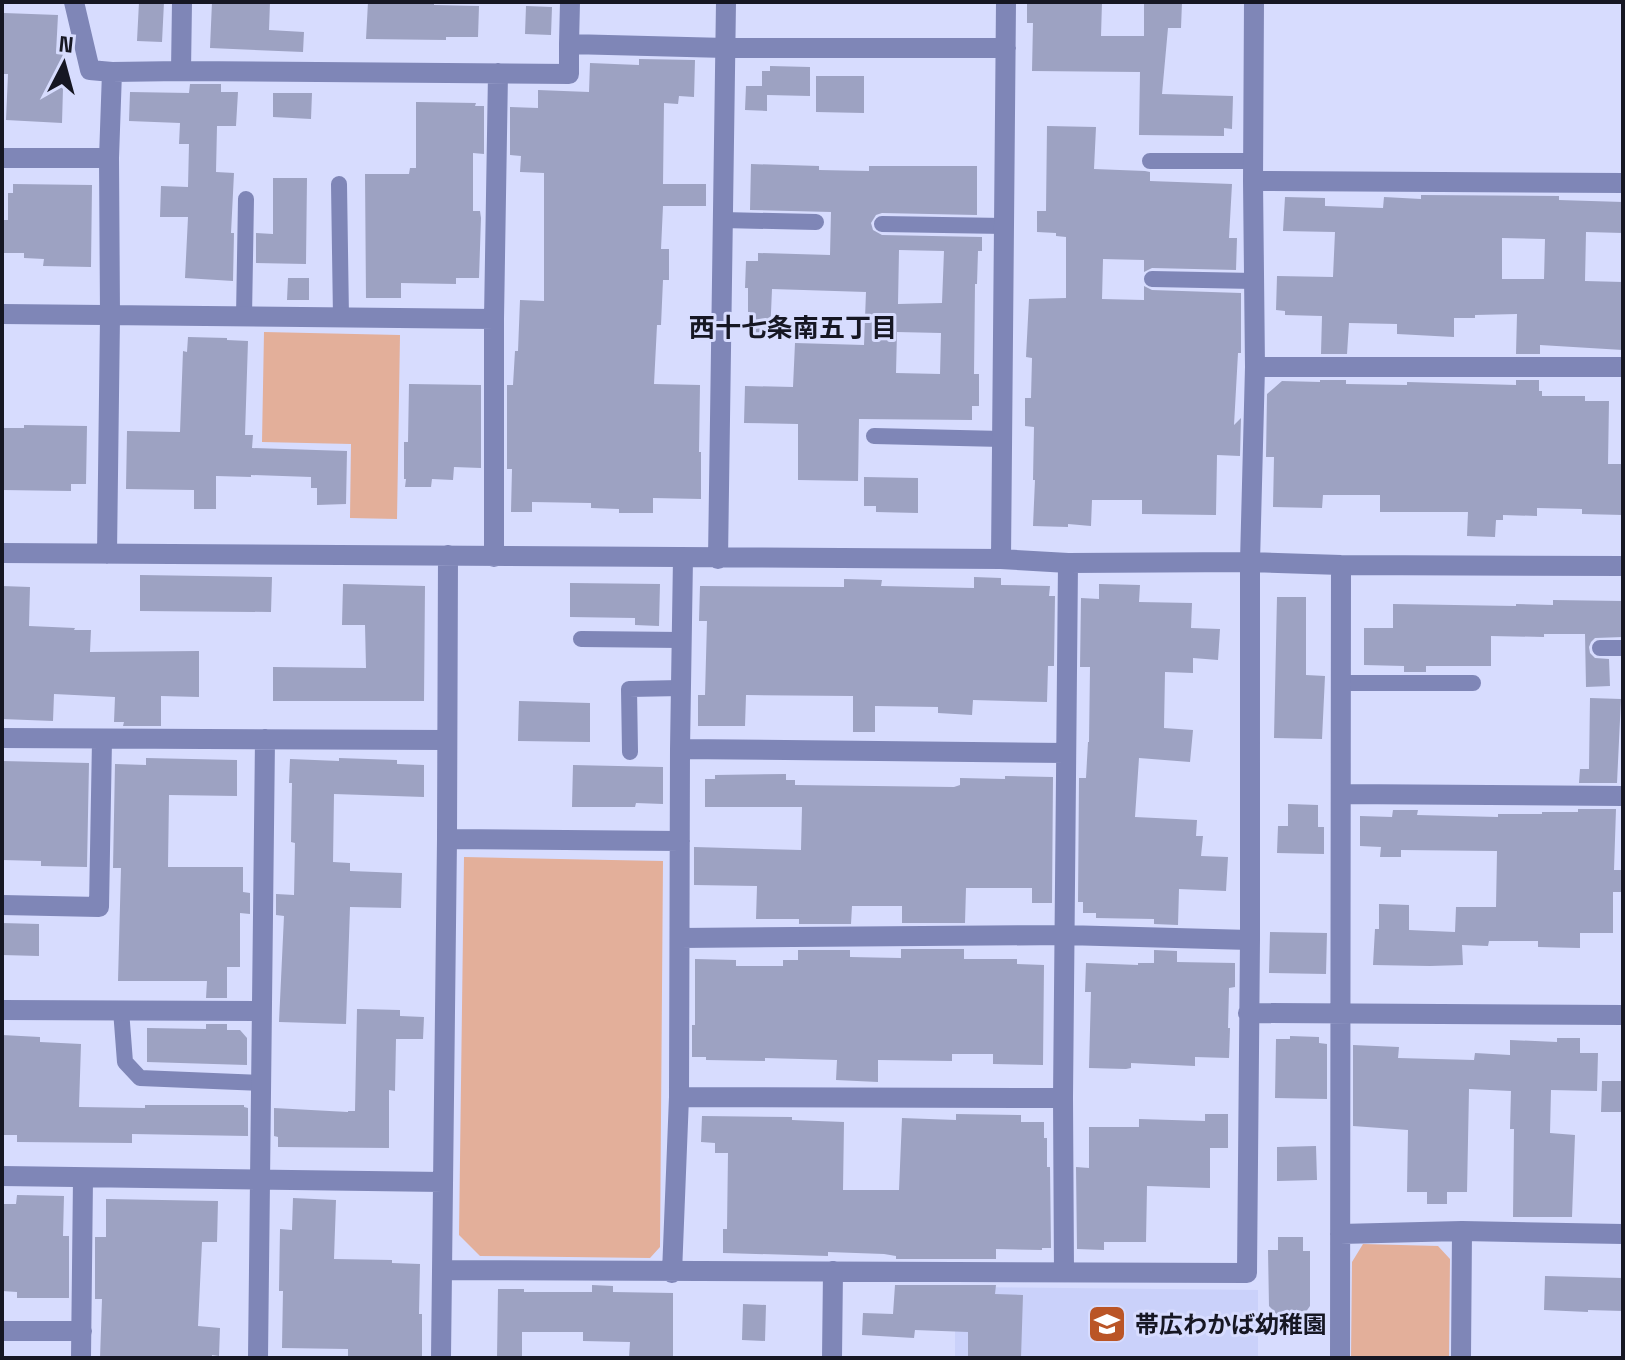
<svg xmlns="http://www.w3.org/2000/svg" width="1625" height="1360" viewBox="0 0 1625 1360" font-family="'Space Grotesk','Noto Sans JP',sans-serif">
<rect width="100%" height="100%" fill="#d7dcfe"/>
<!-- built -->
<path fill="#cad1fa" d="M955,1287L1258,1290V1358H955Z"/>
<!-- green -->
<path fill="#e3af9a" d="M264,332L400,335L397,519L350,518L351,444L262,442Z
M464,857L663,861L660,1247L650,1258L480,1256L459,1235Z
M1363,1244L1438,1246L1450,1259L1449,1358H1351L1352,1262Z"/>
<!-- building -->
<path fill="#9da2c2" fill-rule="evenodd" d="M139,2H164L162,42L137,41Z
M212,2H270L269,30L304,32L303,52L210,48Z
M368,2H434V5L479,6L478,37H446V40L366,39Z
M1027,2H1102L1101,36H1144V2H1182L1181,28H1168L1162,94L1233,96L1232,129L1224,128V136L1139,135L1140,72L1032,71L1033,23H1027Z
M526,6L552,7L551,35L525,34Z
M4,13L58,15L56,53H64L62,123L6,120L8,74H2Z
M639,59L695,60L694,97L679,96L678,104L664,103L663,184H706V206H663L661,249H669V280H663L661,325H657L654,384L700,385L699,452H701V499L653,498V513H619V509L591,508V503L532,502V512H511L512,469H507V385H513L515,351H518L520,300L544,301V173L520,172L521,156L510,155V107L538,108V90L589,92L590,63L639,65Z
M770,66L810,67V96L767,95V111L745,110L746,86H762V71H770Z
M816,76H864V113L816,112Z
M190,84H221V92H238L236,126H217L216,172L234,173L231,233H234L233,281L185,278L188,217H160L161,186L188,187L189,144H179L180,123L129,121L130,92L189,93Z
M273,93H312L311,119L273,117Z
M416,102L476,103L475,106H484V154L473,153V211H480L481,218L479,278H456V284L401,283V298H366L365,174H409L410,168H416Z
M1047,126L1096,127L1094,169L1145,171L1150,172V181L1232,184L1229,238H1237L1236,270L1152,268L1144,272V260L1103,259L1102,299L1144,300V286L1152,290L1241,293V353H1238L1234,425L1241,418L1240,456L1217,455L1216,515L1142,514V500H1092L1091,526L1068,524V527L1033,526L1035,480H1033L1034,427L1025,426V398H1031L1032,358L1026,357L1029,299L1066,298V237L1056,236V233L1037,232V211H1046Z
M751,164L819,166V170L869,171V166H977V215L882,213L876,215L871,223L873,230L882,235L982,237V251H978L977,284H975L974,374H979V406H972V420L859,419L858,481L798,480V424L744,423L745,386L793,387L795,343L864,345L866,292L772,289L770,336H749L750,312H748V288H745L746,261H758V253L830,255L831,212L750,210ZM899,250L944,251L942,303L898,304ZM897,332L941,333L940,374L896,373Z
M273,178H307L306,264L256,263V233L273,234Z
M13,184L92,185L91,267L43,266L44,259L24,258V253H2V220H8V193H13Z
M1421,195L1559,196V200L1623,202V233L1586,232L1585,281L1623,282V350L1540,345V354H1516L1517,314L1475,315V318H1454V337L1397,334V324L1349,323L1347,354H1321L1322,316L1285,315V311L1276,310L1277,276L1333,277L1335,232L1283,231L1285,197L1325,198V206L1383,208L1384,197L1421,199ZM1502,238L1545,239L1544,279H1502Z
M288,278H309V300H287Z
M188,337L227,338V340L248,341L245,435H253L252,448L347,451L346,504L317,505V488H311V477L251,475V477L216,476V509H194V490L126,489L127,431L180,432L183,351L187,352Z
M1320,380H1346V384L1407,385V382L1516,385V380H1539V391H1542V396H1585V401H1609L1608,464H1623V515L1582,514V509L1537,508V516L1503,515V520H1496L1495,537L1467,536L1468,512H1380V495H1323L1322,508L1273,507L1274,457H1266L1267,394L1282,381L1320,382Z
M409,384L481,385V468L454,467L453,480L432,479L431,487H405L406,479H404V442H408Z
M24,425L87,426L86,484H71V491L2,490V428H24Z
M864,477L918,478V513L876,512V506H864Z
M140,575L272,577L271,612L140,611Z
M974,577L1001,578V585L1050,586L1049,596H1055L1054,666H1048L1047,702L973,700L972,715L938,713V707L875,706V732H853V696L746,695L745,726H698V695H705L707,621H699L700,586L844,587V579L882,580L881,586L974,588Z
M570,583L660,584L659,626L635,625V618L570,617Z
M343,584L425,586L424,701H273V667L366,668L365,625H342Z
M1099,584L1140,585L1139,602L1192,603L1191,628L1220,629L1218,660L1193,658V673L1165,672L1164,728L1193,730L1190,762L1139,758L1135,817L1197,820L1196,836H1203L1201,856L1228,857L1226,891L1179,889L1178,925L1154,924V919L1096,918V913H1083V902H1078L1079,778H1086L1088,742H1089L1090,667H1080L1081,598L1099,599Z
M2,586L30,587L29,626L75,628L74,630H91L90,652L199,651V697L161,696V726H123L124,722H114L115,697L54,694L53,721L2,719Z
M1277,597H1306V675L1325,676L1322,739L1274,738Z
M1553,600L1623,601V637L1595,638L1591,642L1589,647L1590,653L1595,658L1609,659L1610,686L1586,687L1585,634H1544V637L1491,636V666H1426V672H1404V666L1364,665V628H1393V604L1516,606V604L1553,605Z
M1590,698L1621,699L1617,783H1579L1580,769H1589Z
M519,701L590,703V742L518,741Z
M146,758L237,760V796L169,795L168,867H243V892L250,893V914L240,913V967H227V998H206L207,981H118L121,868H113L115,764L146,765Z
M339,758L397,760V764L424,765V797L334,794L333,862L350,863V871L402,873L401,908L350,907L346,1024L279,1022L284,916L276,915V894L294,895L295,843L291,842L292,783H289L290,759L339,761Z
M2,761L89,763L87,867L41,866V861L2,860Z
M573,765L663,767V804L636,803L635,807H572Z
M786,774V780H795V785L954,787L960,785V778L1005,779V776L1053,777L1052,903H1032V888H966L965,923H902V906H852L851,924H799V919H756L757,886L694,885V847L801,850L802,807H705V779H715V775Z
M1288,804L1318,805V827H1324V854L1277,853L1278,826H1288Z
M1578,809H1616L1614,870H1623V892H1613V933H1580V948L1538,947V941H1489L1488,946L1462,945L1463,965L1430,966L1373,965L1375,929H1379V904L1409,905V930L1455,932L1456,907H1496L1497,851L1401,850V857H1380L1381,847L1360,846V816L1392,817L1393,810H1418L1417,815L1498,817V814H1542V812H1578Z
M2,923L39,924V956L2,955Z
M1270,932L1327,933L1326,974L1269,973Z
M901,949H964V959H1017V964L1044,965L1043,1065L993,1064V1054H952V1061L878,1060V1082L836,1080L837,1060L765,1058V1061L706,1060V1057H692V1025H695V959L736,960V966H783V960H798V950H850V957L901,958Z
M1154,950L1177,951V962L1235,963V987L1229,988L1228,1028H1230L1229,1058L1195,1057V1066L1131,1063V1068L1126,1069L1089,1068L1091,992H1085L1086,963L1138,965V963H1154Z
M357,1009L400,1010V1016L424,1017L423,1039H396L395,1091L389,1090V1148L278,1147V1137L274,1136V1108L348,1112V1111H355Z
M206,1024H227V1030H240L247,1038V1065L147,1062V1028L206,1029Z
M2,1035L40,1037V1042L81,1044L79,1107L145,1108V1105H244V1107L248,1108V1136L132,1134V1143L17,1142V1135H2Z
M1290,1036L1319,1037V1043L1327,1044V1099L1275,1098L1276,1039H1290Z
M1557,1038H1580V1053H1598L1597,1091L1551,1090L1550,1133L1575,1135L1572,1217H1513L1514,1129H1510L1511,1091L1469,1089L1467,1192H1447V1204H1427V1192H1407L1408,1130L1353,1126V1045L1399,1047L1398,1058L1474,1060L1475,1053L1510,1055V1040L1557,1042Z
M1602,1081H1623V1112H1601Z
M956,1114L1021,1115V1122H1044V1138H1047V1167H1050L1051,1248H1042V1250L996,1249V1259H896V1256L884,1254L828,1252V1256L723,1253V1229H727L728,1153H715V1143L701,1142L702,1116L792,1117V1120L844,1122L843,1190H899L902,1118L956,1120Z
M1205,1114H1228V1148H1210V1188L1147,1186L1146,1242H1104V1250L1077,1249L1076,1167L1089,1168V1127H1139V1119L1205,1121Z
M1316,1146L1317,1180L1277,1181V1147Z
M17,1195L64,1196L63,1236H69V1298H17V1292L2,1291V1204H16Z
M293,1198L336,1200L334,1259L392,1260V1263L420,1264L419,1314H422V1356L348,1358V1349L282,1348L283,1291H279L280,1229L292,1230Z
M106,1199L218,1201L217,1242H202L198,1326L220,1328L219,1356L212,1355V1358H100L102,1299H95V1237H106Z
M1278,1237H1303V1251H1310V1306L1300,1320H1282L1269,1306L1268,1250H1278Z
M1545,1276L1623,1278V1311L1588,1310V1312L1544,1310Z
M592,1285L613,1286V1292L673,1293V1358H629L630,1342L583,1341V1332H522V1358H497L498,1289H524V1292H592Z
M895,1285H996L995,1294L1023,1295L1021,1358H968V1332L915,1330L914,1338L862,1335L863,1313L893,1314Z
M743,1304L766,1305L765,1341L742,1340Z"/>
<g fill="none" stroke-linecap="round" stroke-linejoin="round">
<!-- service -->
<path stroke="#7f86b7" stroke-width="16" d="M1150,161H1253
M339,184L341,318
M723,220L816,222
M882,224L1004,226
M1152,279L1254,281
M244,317L246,199
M874,436L1002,439
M581,639L681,640
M1600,648H1623
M1341,683H1473
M630,752L629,689L681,688
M121,1010L125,1062L140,1078L261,1083"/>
<!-- minor -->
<path stroke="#7f86b7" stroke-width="20" d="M74,2L90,70L112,72L181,71L569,74V44L726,48H1006
M569,44L570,2
M181,71L182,2
M2,158H109
M1253,181L1623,183
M2,314L494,319
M1255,367H1623
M2,553L1001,559L1068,563L1250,562L1341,565L1623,566
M107,554L110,316L109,158L112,72
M494,557V319L498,73
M718,559L726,2
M1001,559L1006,2
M2,738L446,740
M680,749L1065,753
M1341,794L1623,796
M447,839L680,841
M2,905L99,907L102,740
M680,938L1064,935L1250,940
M2,1010L261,1011
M1248,1013L1623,1015
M679,1097L1063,1098
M2,1176L443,1182
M1340,1234L1462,1231L1623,1234
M442,1270L1247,1273L1250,940V562L1255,367L1253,181L1254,2
M1064,1272L1063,1098L1068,563
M672,1273L679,1097L680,749L683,558
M2,1331H82
M81,1358L83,1178
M258,1358L265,739
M441,1358L447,839L448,555
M832,1358L833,1271
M1340,1358L1341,565
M1461,1358L1462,1231"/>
</g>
<!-- icons -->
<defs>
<symbol id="school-square" viewBox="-11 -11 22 22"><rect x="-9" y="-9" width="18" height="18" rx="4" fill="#ba5526" stroke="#d7dcfe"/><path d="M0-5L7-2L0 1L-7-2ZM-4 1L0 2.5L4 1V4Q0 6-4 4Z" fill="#fff"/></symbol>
</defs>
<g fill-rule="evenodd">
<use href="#school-square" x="1085" y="1302" width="44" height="44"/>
</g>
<g text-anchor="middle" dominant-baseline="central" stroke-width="6" stroke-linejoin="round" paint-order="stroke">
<!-- poi labels -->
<g font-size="24" font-weight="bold" fill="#161723" stroke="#d7dcfe" text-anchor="start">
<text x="1135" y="1324">帯広わかば幼稚園</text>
</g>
<!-- neighbourhood labels -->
<g font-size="26" font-weight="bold" fill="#161723" stroke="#d7dcfe">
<text x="793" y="328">西十七条南五丁目</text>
</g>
</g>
<!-- border -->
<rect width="1625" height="1360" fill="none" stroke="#161723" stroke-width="8"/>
<!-- north arrow -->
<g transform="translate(64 64) rotate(6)" stroke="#d7dcfe" stroke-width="6" paint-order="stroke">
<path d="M0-6L14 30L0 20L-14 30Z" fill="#161723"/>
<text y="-12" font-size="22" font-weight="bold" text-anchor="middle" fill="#161723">N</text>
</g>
</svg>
